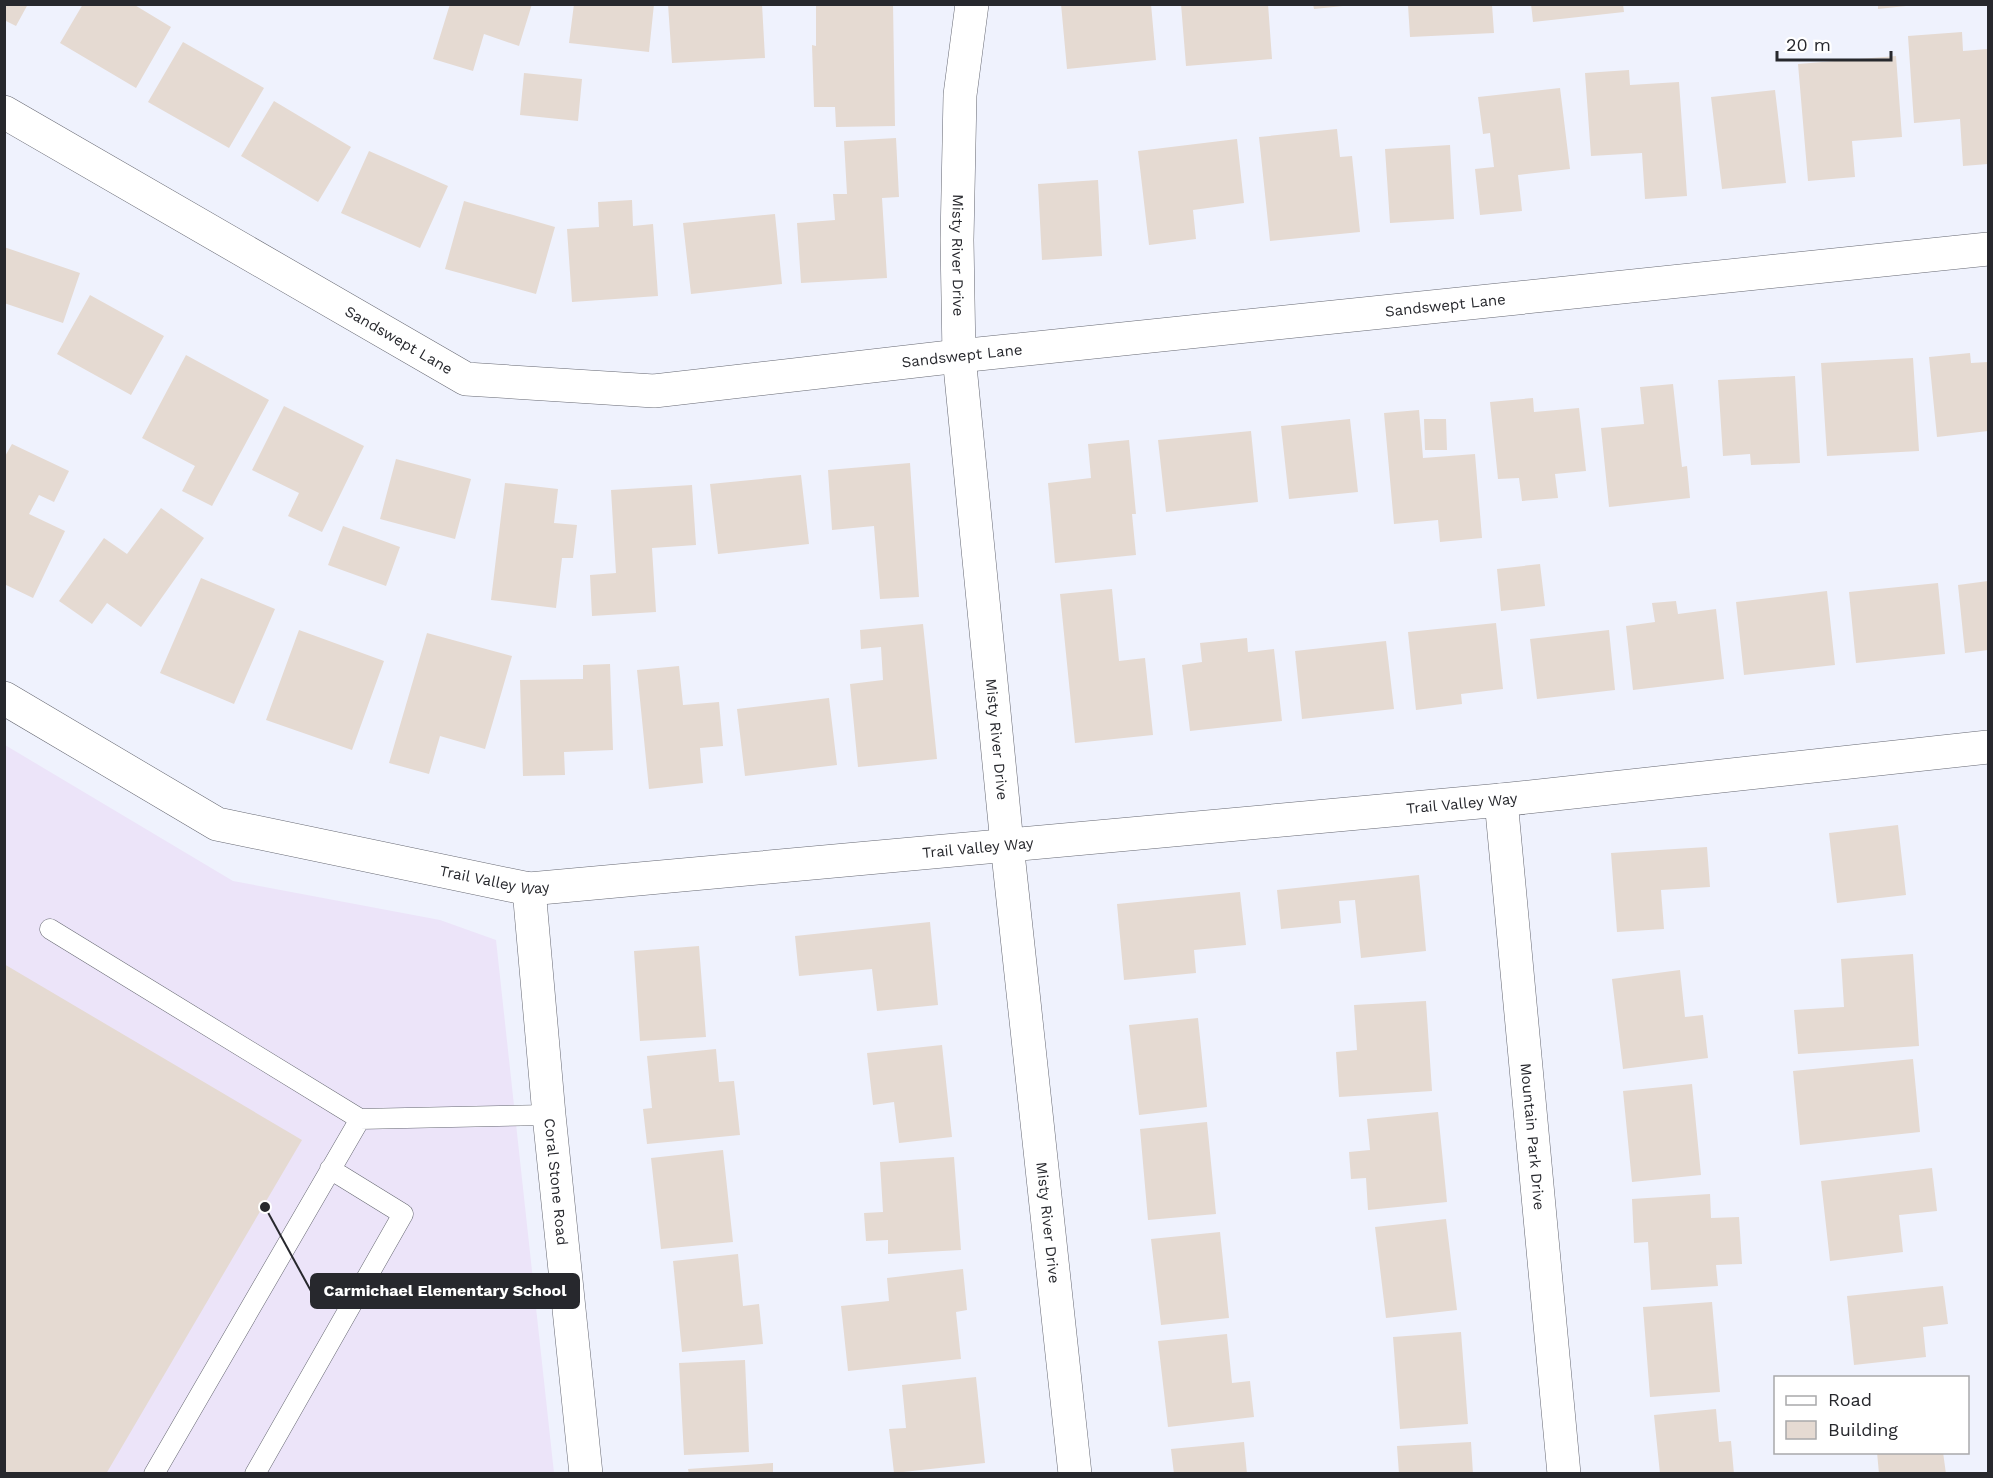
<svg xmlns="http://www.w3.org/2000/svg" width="1993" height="1478" viewBox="0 0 1993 1478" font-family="'Work Sans',sans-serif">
<rect width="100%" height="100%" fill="#eff2fd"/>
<!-- education -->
<path fill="#ece4f9" d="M5,745L233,881L440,920L496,940L554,1473L5,1474Z"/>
<!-- building -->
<path fill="#e5dad2" d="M4,4H28L16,26L4,20Z
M83,4H133L171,27L136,88L60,43Z
M450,4H532L519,46L484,34L473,71L433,59Z
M574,4H654L649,52L569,43Z
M668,4H762L765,58L672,63Z
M816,4H893L895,126L836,127L835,107H814L812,45L816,46Z
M1061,4H1151L1156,60L1067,69Z
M1181,4H1268L1272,59L1186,66Z
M1313,4H1343V6L1314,9Z
M1531,4H1623L1624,12L1533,22Z
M1878,4H1906V6L1878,9Z
M1408,5H1492L1494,33L1410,37Z
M1962,32L1963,51L1988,49V164L1963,166L1960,119L1914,123L1908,36Z
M183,42L264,88L229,148L148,102Z
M1896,56L1902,137L1852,141L1855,177L1808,181L1798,64Z
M1629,70L1630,85L1679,82L1687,196L1645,199L1642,153L1591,156L1585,73Z
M524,73L582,79L578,121L520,115Z
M1560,88L1570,169L1518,175L1522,211L1480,215L1475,169L1494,167L1490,133L1483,134L1478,97Z
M1775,90L1786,183L1722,189L1711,97Z
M274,101L351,147L318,202L241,156Z
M1337,129L1340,157L1352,156L1360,232L1270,241L1259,137Z
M896,138L899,197L882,198L887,278L801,283L797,223L835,220L833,194H847L844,141Z
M1237,139L1244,203L1193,210L1196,239L1149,245L1138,151Z
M1450,145L1454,219L1390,223L1385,149Z
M369,151L448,186L420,248L341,213Z
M1098,180L1102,256L1042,260L1038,184Z
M632,200L633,226L653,224L658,296L572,302L567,229L599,227L598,202Z
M464,201L555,227L536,294L445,269Z
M775,214L782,284L691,294L683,223Z
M4,247L80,273L63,323L4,303Z
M90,295L164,336L131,395L57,354Z
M1970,353L1971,363L1988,362V431L1937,437L1929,357Z
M186,355L269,400L212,506L182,491L195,466L142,438Z
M1913,358L1919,451L1827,456L1821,363Z
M1795,376L1800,463L1751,465L1750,454L1723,456L1718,380Z
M1673,384L1682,467L1687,466L1690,498L1609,507L1601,428L1644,424L1640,387Z
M1533,398L1534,412L1579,408L1586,471L1555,474L1558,498L1522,501L1519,478L1498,479L1490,402Z
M284,406L364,446L322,532L288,516L299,493L252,470Z
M1419,410L1423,458L1475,454L1482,538L1440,542L1438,520L1394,524L1384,413Z
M1350,419L1358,492L1289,499L1281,426Z
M1424,419H1446L1447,450H1425Z
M1251,431L1258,502L1166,512L1158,440Z
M1129,440L1136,514H1132L1136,555L1055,563L1048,483L1091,478L1088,444Z
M12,444L69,471L54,502L39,495L29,514L65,531L33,598L4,584V458Z
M396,459L471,479L455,539L380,519Z
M910,463L919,597L880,599L874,526L832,530L828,470Z
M801,475L809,544L718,554L710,484Z
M505,483L558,489L554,523L577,525L573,558H562L556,608L491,600Z
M692,485L696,545L652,548L656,612L592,616L590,575L616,573L611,490Z
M161,508L204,538L141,627L107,603L92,624L59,601L104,538L127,554Z
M343,526L400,547L386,586L328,565Z
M1540,564L1545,606L1501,611L1497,569Z
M201,578L275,609L234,704L160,673Z
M1988,581V650L1965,653L1958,585Z
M1938,583L1945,654L1856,663L1849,592Z
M1112,589L1119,661L1145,658L1153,735L1075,743L1060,594Z
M1827,591L1835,665L1744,675L1736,602Z
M1676,601L1678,614L1716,609L1724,679L1633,690L1626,626L1655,622L1652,603Z
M1496,623L1503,689L1461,694L1462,704L1416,710L1408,632Z
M923,624L937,759L858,767L850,684L883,680L881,647L861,649L860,630Z
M299,630L384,661L352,750L266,720Z
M1609,630L1615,690L1537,699L1530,639Z
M427,633L512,656L485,749L440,736L429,774L389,763Z
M1247,638L1248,652L1274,649L1282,721L1190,731L1182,665L1202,662L1200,643Z
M1386,641L1394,709L1302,719L1295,651Z
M610,664L613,750L564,752L565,775L523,776L520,680L583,679V665Z
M679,666L683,705L719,702L723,746L700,748L703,783L649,789L637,670Z
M829,698L837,765L745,776L737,709Z
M1898,825L1906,895L1837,903L1829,833Z
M1707,847L1710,887L1661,890L1664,929L1617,932L1611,853Z
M1419,875L1426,951L1361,958L1355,900L1339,901L1341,923L1281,929L1277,890Z
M1240,892L1246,945L1194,950L1196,973L1124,980L1117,904Z
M930,922L938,1005L877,1011L872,969L799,976L795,936Z
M699,946L706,1037L640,1041L634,951Z
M1913,954L1919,1046L1798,1054L1794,1010L1844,1007L1841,959Z
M4,964L302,1140L106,1474H4Z
M1680,970L1685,1017L1703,1015L1708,1058L1623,1069L1612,979Z
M1426,1001L1432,1091L1339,1097L1336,1052L1357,1050L1354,1005Z
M1198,1018L1207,1107L1139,1115L1129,1025Z
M942,1045L952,1137L899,1143L894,1102L873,1105L867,1053Z
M716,1049L719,1082L734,1081L740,1135L647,1144L643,1109L652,1108L647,1056Z
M1913,1059L1920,1132L1800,1145L1793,1071Z
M1692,1084L1701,1175L1632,1182L1623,1091Z
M1438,1112L1447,1202L1368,1210L1366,1178L1351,1179L1349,1152L1370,1150L1367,1119Z
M1207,1122L1216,1214L1148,1220L1140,1129Z
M723,1150L733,1242L661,1249L651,1158Z
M954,1157L961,1250L888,1254V1240L866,1241L864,1213L883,1212L880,1162Z
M1932,1168L1937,1211L1899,1215L1903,1252L1830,1261L1821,1181Z
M1710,1194L1711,1218L1739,1217L1742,1264L1716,1265L1718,1286L1651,1290L1648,1242L1634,1243L1632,1199Z
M1446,1219L1457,1310L1386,1318L1375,1227Z
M1220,1232L1229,1318L1161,1325L1151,1239Z
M738,1254L743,1306L759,1304L763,1344L682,1352L673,1261Z
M963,1269L967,1310L956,1312L961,1359L848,1371L841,1306L889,1301L887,1278Z
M1943,1286L1948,1324L1923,1327L1926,1357L1854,1365L1847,1296Z
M1712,1302L1720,1392L1650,1397L1643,1307Z
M1461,1332L1468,1424L1400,1429L1393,1337Z
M1227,1334L1232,1383L1250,1381L1254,1417L1168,1427L1158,1341Z
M745,1360L749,1452L684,1455L679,1363Z
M976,1377L985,1463L894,1473L889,1429L906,1428L902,1385Z
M1716,1409L1719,1442L1731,1441L1734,1474H1660L1654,1415Z
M1244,1442L1247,1474H1174L1171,1449Z
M1471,1442L1473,1474H1399L1397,1446Z
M1877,1452H1943L1946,1474H1879Z
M773,1463V1474H689L688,1469Z"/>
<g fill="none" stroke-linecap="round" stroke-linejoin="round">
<defs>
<path id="service" d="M50,929L360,1119L549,1115
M154,1474L360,1119
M255,1474L403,1214L330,1169"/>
<g id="minor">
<path id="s1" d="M972,4L960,95L957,240L959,356L1007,844L1075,1474"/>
<path id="s2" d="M4,112L466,379L654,391L959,356L1988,249"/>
<path id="s3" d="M4,698L217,824L529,889L1501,800L1988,747"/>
<path id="s4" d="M1501,800L1564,1474"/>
<path id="s5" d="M529,889L549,1115L586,1474"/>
</g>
</defs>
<!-- service casing -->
<use href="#service" stroke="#666872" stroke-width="21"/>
<!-- minor casing -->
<use href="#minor" stroke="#666872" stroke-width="34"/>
<!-- service -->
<use href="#service" stroke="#fff" stroke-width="20"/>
<!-- minor -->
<use href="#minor" stroke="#fff" stroke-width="33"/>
</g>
<g text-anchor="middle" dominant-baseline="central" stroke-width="4.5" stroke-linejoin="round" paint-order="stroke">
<!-- street labels -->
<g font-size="15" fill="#27282d" stroke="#fff">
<text stroke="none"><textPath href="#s1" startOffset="252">Misty River Drive</textPath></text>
<text stroke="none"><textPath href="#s2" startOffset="1518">Sandswept Lane</textPath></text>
<text stroke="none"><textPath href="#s2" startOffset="456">Sandswept Lane</textPath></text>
<text stroke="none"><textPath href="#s2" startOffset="1032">Sandswept Lane</textPath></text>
<text stroke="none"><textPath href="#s1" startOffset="738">Misty River Drive</textPath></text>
<text stroke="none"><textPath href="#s3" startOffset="1503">Trail Valley Way</textPath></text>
<text stroke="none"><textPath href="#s3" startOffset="1017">Trail Valley Way</textPath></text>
<text stroke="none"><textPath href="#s3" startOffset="531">Trail Valley Way</textPath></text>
<text stroke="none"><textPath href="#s4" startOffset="338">Mountain Park Drive</textPath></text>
<text stroke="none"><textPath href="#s5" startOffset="294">Coral Stone Road</textPath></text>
<text stroke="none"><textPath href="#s1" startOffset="1224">Misty River Drive</textPath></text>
</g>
</g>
<!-- callouts -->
<path fill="none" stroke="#27282d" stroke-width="2" d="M265 1207L311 1291"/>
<circle fill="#27282d" stroke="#fff" stroke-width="2" cx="265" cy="1207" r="6"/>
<rect fill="#27282d" stroke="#27282d" stroke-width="2" x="311" y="1274" width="268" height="34" rx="6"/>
<g font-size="16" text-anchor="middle" font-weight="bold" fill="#fff">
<text x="445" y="1296">Carmichael Elementary School</text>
</g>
<!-- border -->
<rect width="1993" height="1478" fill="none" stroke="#27282d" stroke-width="12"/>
<!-- legend -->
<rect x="1774" y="1376" width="195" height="78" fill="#ffffff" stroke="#a9a9ab" stroke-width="1.5"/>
<rect x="1786" y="1396" width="30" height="9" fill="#ffffff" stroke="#a9a9ab" stroke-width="1.5"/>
<text x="1828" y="1406" font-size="18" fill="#27282d">Road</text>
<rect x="1786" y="1421" width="30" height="18" fill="#e5dad2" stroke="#a9a9ab" stroke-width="1.5"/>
<text x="1828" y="1436" font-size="18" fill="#27282d">Building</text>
<!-- scale -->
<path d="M1777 51v9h114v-9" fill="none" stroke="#27282d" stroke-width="3"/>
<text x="1786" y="51" font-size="18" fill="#27282d" stroke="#ffffff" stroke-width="4.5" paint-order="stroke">20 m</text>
</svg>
